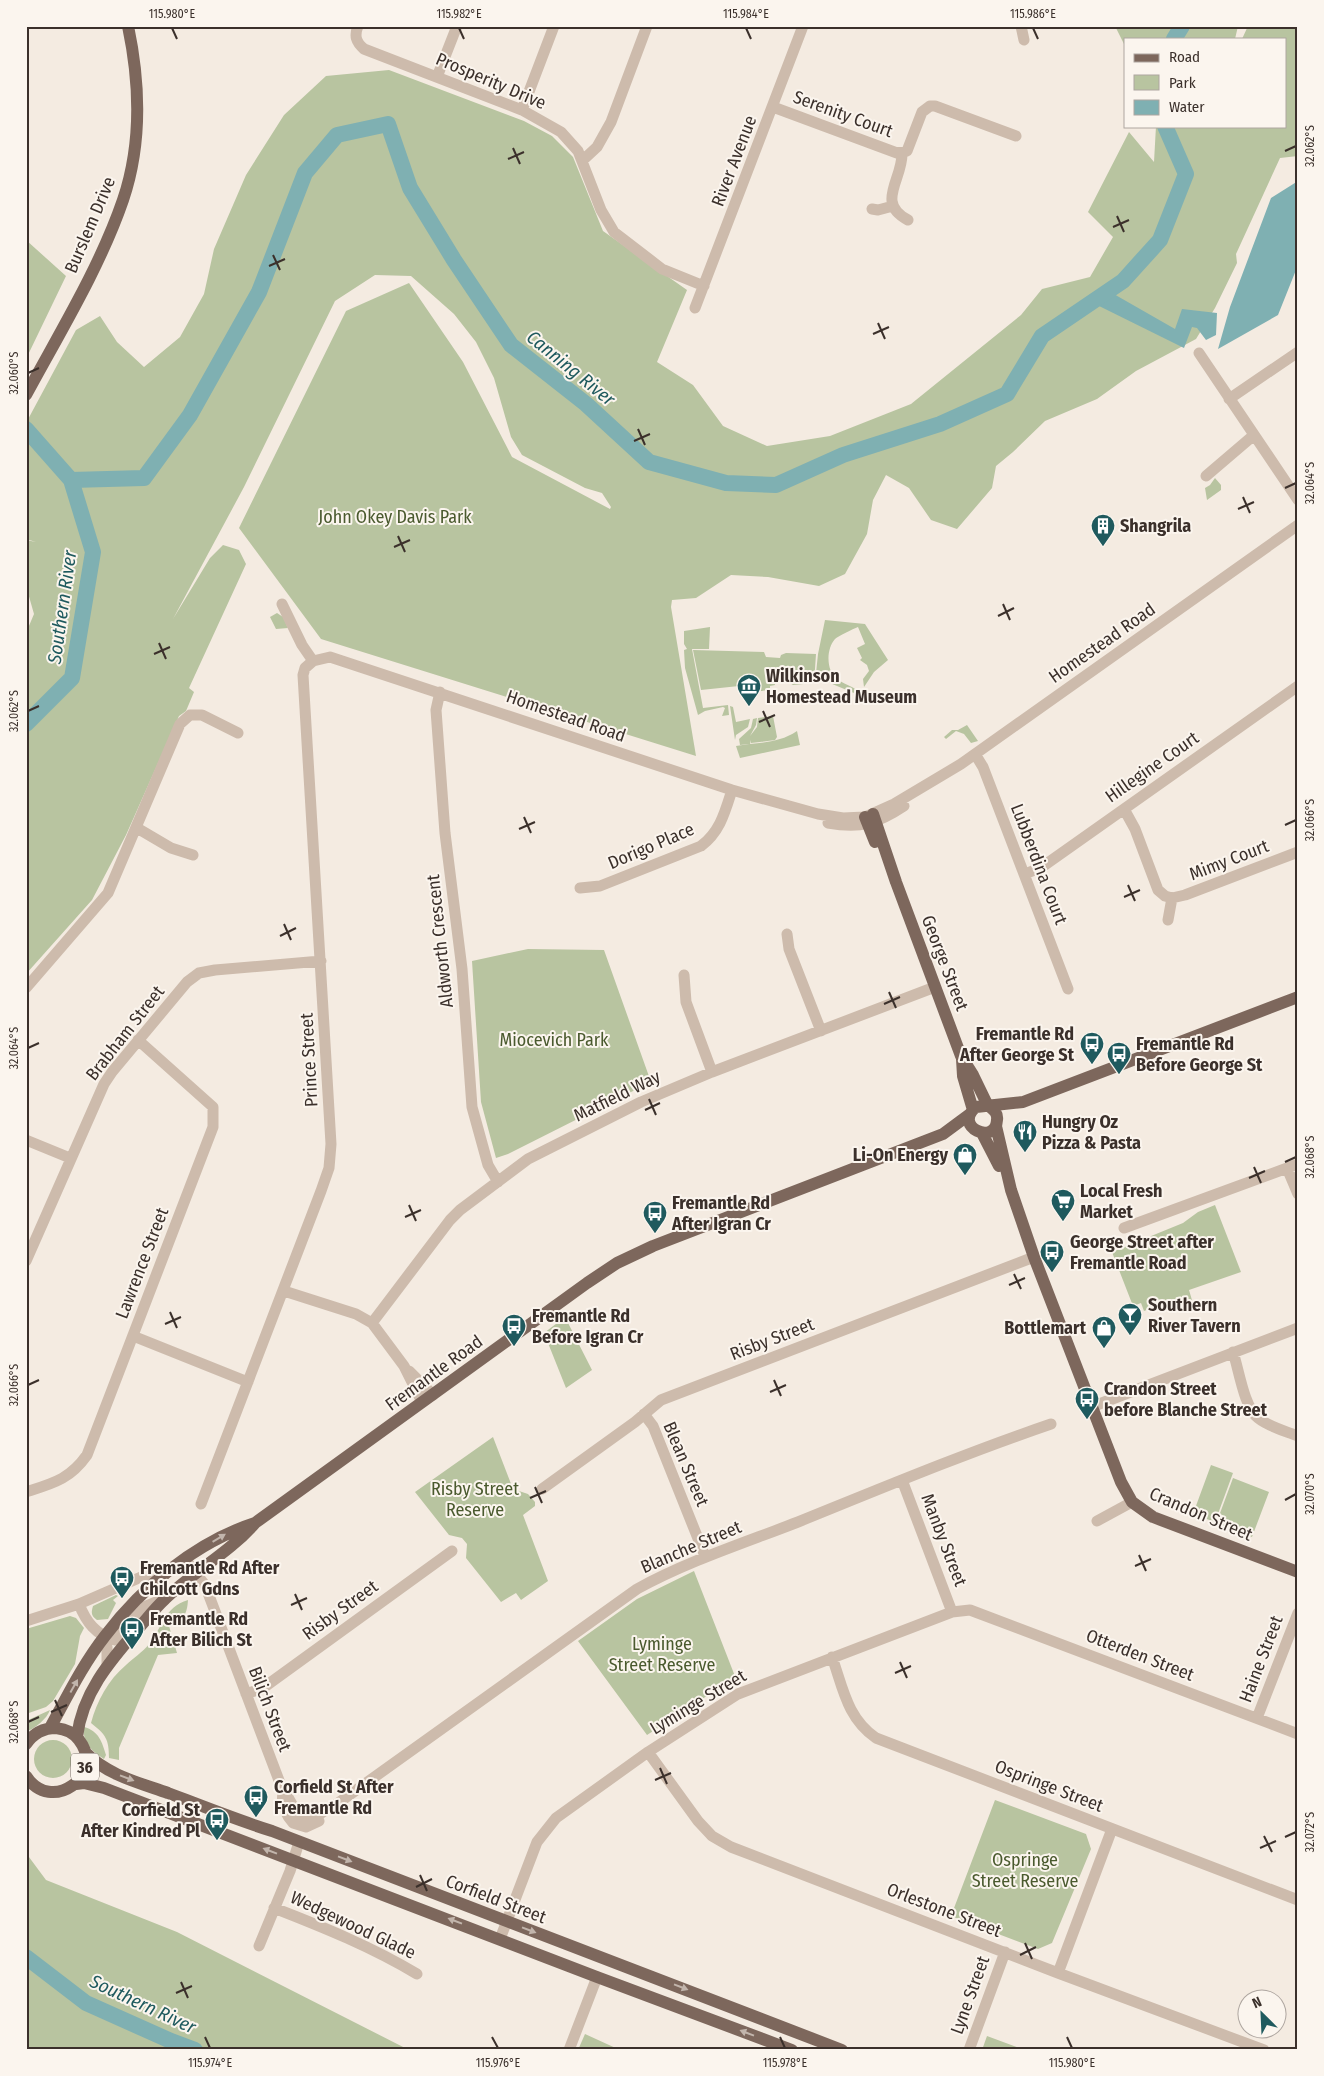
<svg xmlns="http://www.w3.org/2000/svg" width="1324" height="2076" viewBox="0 0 1324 2076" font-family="'Fira Sans Condensed',sans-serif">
<rect width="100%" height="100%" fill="#f4ebe1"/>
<!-- green -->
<path fill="#b8c4a0" d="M1115,26H1238L1235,39H1125V46Z
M1248,26H1298V156L1280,158L1236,254L1237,263L1215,308L1196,339L1136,371L1097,399L1045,421L1013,452L996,466L992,488L957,529L931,520L909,488L886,475L873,500L867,534L845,574L819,586L768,577L731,575L696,598L672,600L671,607L696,756L321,639L239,528L346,311L409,283L463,362L512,457L610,509L611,507L602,493L585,488L522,455L511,437L494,378L476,342L454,314L411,276L375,275L335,301L244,487L173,619L210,558L223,545L239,550L246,564L189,688L194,692L186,711L179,716L126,835L92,900L26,974V633L34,614L26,586V540L36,542L26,539V423L76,330L100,316L117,342L144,367L180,337L204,294L214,249L246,175L284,115L326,76L389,70L524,121L552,136L573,157L603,231L687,290L657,362L693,385L723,426L767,446L830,436L911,404L1021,315L1042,289L1090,277L1113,237L1088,212L1129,132L1154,162L1156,126H1285V39H1242Z
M26,240L66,276L26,359Z
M1215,478L1221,485V490L1207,500L1205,488L1210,485Z
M277,613L283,617L288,628L276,629L270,617Z
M825,620L865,624L888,660L874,672L864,687L863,679L869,671L867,665L860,660L862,658L857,648L865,644L858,627C853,629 838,636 835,639C826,649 826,671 837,679C847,686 857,687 866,698L825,681L815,683L818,654Z
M710,627L709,649H692L703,708L728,705L729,715L722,716L725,708L723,707L705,711L698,715L685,668L684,650L687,649L684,644V631Z
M693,650L764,652L766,657L780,658L781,655L786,653L816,654L814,683L793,685L790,683H784L783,678L774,680L775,685L770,686V690L742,693L739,686L701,690Z
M730,706L733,707L736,722L750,719L748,727L736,735L735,740Z
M773,716L777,737L775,740L751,743V740L750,744C768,742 782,741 797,731L800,745L740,758L736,746L749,744L740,745L739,739L751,728L753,719L757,718L756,725L750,736L757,727L758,718Z
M967,725L978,741L971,743L964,734L956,731L946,739L944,737L952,730H958Z
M528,949L604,950L651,1082L508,1154L496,1158L481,1102L472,961Z
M1215,1205L1241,1272L1189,1290L1194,1307L1178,1312L1174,1300L1144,1311L1141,1303L1133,1306L1112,1252L1183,1223L1198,1212Z
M565,1317L592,1370L566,1388L544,1333Z
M493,1437L513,1489L528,1494L535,1502V1506L523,1515L548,1581L521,1600L516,1593L501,1602L466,1558L467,1544L462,1538L449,1535L415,1492Z
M1211,1465L1233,1473L1215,1522L1193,1514Z
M1233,1478L1269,1492L1252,1537L1216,1524Z
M694,1571L738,1684L713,1692L647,1735L578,1641L637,1599Z
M116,1595L118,1596L113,1600L116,1603L108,1619L97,1620C91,1616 91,1613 93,1606Z
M188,1600C187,1616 183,1619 169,1626L177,1653L158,1655L119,1748V1760L109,1758C109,1739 106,1735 91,1723C97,1701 108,1680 126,1665C133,1658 143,1652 149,1644C163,1627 164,1607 188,1600Z
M70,1616L76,1618L84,1628L80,1636L75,1664L53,1701L46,1707L26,1714V1629Z
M50,1710C47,1719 35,1728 26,1732V1721Z
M84,1727C99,1731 102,1742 106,1755L104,1759C92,1751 82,1743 84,1727Z
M34 1759a19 19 0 1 1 38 0a19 19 0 1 1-38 0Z
M995,1800L1086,1834L1091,1849L1052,1943L1038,1949L951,1916Z
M26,1853L46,1880L177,1932L409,2050H26Z
M585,2034L620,2050H578Z
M987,2036L1022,2049L982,2050Z"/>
<!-- water -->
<path fill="#7fb0b2" d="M1298,181V265L1278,315L1218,349L1230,307L1271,198Z
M1112,293L1175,329L1182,309L1217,313L1216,335L1206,340L1197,328L1192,327L1184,348L1095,304Z"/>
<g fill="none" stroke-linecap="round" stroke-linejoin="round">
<!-- river -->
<path stroke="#7fb0b2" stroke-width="16" d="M1174,39L1182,26
M26,429L71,480L144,478L190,415L259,292L305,173L337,135L388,124L410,188L454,260L511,345L586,404L649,462L726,483L776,485L843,455L940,424L1007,394L1042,336L1123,281L1160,240L1186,174L1165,126
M26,724L72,678L93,552L71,480
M26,1957L86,2003L171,2041L195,2050"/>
<!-- minor -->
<path stroke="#cdbbac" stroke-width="11" d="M358,26C354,36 356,42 364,49L522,110L561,132L578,151L601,210L614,232L662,269L704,286
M1021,26L1024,40
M437,77L457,26
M773,107L897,153L907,151L922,112L930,106H935L1016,136
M522,110L554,26
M902,153C903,179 875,203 908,220
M583,160L597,147L611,122L647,26
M872,209L878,210L893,206
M695,308L803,26
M1199,353L1298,500
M1229,399L1298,352
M1206,476L1254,435
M313,661L330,657L732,790L818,814L843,818L865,817L894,804L961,764L1298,525
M440,692L436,710L445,833L462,969L472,1107L488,1165L498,1182
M975,754L983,767L1068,989
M1124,809L1135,829L1158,890L1165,896L1172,898L1168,920
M828,823C860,829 877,824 904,806
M137,828L171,848L193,855
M1025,874L1042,867L1298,686
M580,888L600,886L701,846C720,832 725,812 732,790
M1172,898L1185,895L1298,852
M787,934L789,949L821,1031
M684,975L686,1002L712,1072
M26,988L108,893L180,724L190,715H202L238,733
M26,1140L70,1158
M1287,1168L1298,1194
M1124,1228L1298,1164
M26,1261L104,1084L112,1072L187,982L199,973L215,970L321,961
M284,1291L356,1314L372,1323L404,1366L422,1402
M372,1323L450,1220L460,1210L528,1159L641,1102L712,1072L935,987
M133,1336L248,1382
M1233,1352C1239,1370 1244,1407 1258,1418C1269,1427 1285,1431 1298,1436
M409,1371L433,1395
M1094,1406L1298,1328
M644,1414L653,1426L705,1556
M902,1480L952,1612
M542,1489L635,1422L661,1400L1034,1257
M26,1492C54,1483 70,1479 87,1455L213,1127V1107L138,1040
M201,1504L321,1191L329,1168L331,1144L303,675L305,668L313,661L302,645L282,604
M1097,1521L1132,1502
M185,1559L205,1585L283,1791C293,1799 295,1824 313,1818C321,1815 326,1808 334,1806L637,1589C688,1561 744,1543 798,1522C882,1488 966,1453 1051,1424
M79,1604C86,1622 96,1635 115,1640L146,1606L163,1599
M26,1621L79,1604L148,1574
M104,1637L107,1647V1664
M832,1657C843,1688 847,1718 876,1738L1298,1900
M246,1694L263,1688L452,1551
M1257,1718L1298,1613
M648,1752L698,1821L712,1836L731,1847L1058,1973L1264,2050
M283,1793C281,1804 286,1815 293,1823L306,1827L319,1821
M274,1908C323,1927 372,1947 417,1974
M500,1939L537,1842L556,1818L648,1752L738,1694L952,1612L970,1610L1298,1734
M259,1946L290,1871L299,1842
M1058,1973L1112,1829
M569,2050L597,1977
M969,2050L1005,1952"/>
<!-- major -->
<path stroke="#7d675c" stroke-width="12" d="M26,395C60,332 100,267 123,200C142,144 140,83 128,26
M873,814L896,882L961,1056L973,1075L988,1106
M865,817L875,842
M962,1059L963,1076L973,1110
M989,1106C994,1110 998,1113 997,1120C996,1146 952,1127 976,1107L1023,1102L1298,997
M996,1126L1011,1190L1034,1257L1121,1482L1132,1502L1153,1517L1298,1572
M982,1133L999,1166
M50,1728C67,1697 83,1664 105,1636C142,1587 196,1542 255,1523
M77,1737C82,1694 109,1662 137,1630C146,1620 155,1608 165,1599C194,1571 229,1553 255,1523L587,1283L617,1263L653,1246L943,1134L970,1114
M26,1744C33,1734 43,1728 56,1728C65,1729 74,1733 79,1740C106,1775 51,1815 26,1776
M86,1753C107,1775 140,1783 168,1793C202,1806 237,1820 272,1831L842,2050
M76,1784L84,1783L104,1788L597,1977L792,2050"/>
</g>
<!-- one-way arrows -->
<defs><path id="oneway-solid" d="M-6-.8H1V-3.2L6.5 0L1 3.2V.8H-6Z" transform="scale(1.25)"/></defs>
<g fill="#c2b5ac">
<use href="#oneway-solid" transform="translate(219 1538) rotate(-31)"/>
<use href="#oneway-solid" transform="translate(74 1686) rotate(-61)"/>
<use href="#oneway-solid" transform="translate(127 1778) rotate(21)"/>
<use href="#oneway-solid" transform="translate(270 1851) rotate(-159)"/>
<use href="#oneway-solid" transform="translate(345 1859) rotate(21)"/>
<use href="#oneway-solid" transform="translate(455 1921) rotate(-159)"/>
<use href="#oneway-solid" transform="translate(529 1930) rotate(21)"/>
<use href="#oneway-solid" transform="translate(681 1987) rotate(21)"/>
<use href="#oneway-solid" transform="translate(747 2033) rotate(-159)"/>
</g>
<!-- ticks -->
<path fill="none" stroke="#3b302b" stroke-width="2" d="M172,28L177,39M459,28L464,39M746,28L751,39M1033,28L1038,39M513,148L520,164M1285,151L1296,146M508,159L524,152M1117,216L1124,232M1113,227L1129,220M273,255L280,270M269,266L285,259M878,323L885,339M873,334L889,327M28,373L39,368M638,429L645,445M634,441L650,434M1285,488L1296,483M1243,497L1250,513M1238,509L1254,502M398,536L405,552M394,547L410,540M1003,604L1010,620M998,616L1014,608M159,643L166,659M154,654L170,647M28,711L39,706M763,711L770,727M759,722L775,715M524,817L531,833M1285,825L1296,820M519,829L535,822M1128,885L1135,901M1124,897L1140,890M284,924L291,940M280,936L296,928M889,992L896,1008M884,1004L900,997M28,1048L39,1043M649,1099L656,1115M645,1110L660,1103M1285,1162L1296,1157M1254,1167L1261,1183M1249,1178L1265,1171M409,1205L416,1221M405,1217L421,1210M1014,1274L1021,1289M1009,1285L1025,1278M170,1312L177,1328M165,1324L181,1317M774,1380L781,1396M28,1385L39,1380M770,1392L786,1385M535,1487L542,1503M530,1498L546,1491M1285,1500L1296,1494M1139,1555L1146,1571M1135,1566L1151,1559M295,1594L302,1610M291,1605L307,1598M900,1662L907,1678M895,1673L911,1666M55,1700L62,1716M51,1712L67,1705M28,1722L39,1717M660,1768L667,1784M655,1780L671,1773M1264,1836L1272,1852M1285,1837L1296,1832M1260,1848L1276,1841M420,1875L427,1891M416,1887L432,1879M1025,1943L1032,1959M1020,1955L1036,1947M181,1982L188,1998M176,1993L192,1986M205,2037L210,2048M492,2037L498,2048M780,2037L785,2048M1067,2037L1072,2048"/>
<!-- icons -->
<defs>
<symbol id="building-pin" viewBox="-11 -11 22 30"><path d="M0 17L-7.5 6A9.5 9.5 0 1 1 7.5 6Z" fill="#1f5a5e" stroke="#fbf5ee"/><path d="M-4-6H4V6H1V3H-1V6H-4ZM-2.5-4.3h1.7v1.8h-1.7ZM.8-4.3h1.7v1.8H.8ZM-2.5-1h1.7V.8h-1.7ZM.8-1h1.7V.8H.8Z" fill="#fff"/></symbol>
<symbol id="museum-pin" viewBox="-11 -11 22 30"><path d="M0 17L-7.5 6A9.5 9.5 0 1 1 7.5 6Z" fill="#1f5a5e" stroke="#fbf5ee"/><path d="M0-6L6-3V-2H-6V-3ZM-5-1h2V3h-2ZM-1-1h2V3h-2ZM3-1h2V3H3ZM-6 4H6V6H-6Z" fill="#fff"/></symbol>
<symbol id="bus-pin" viewBox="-11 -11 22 30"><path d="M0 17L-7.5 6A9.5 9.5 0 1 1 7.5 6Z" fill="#1f5a5e" stroke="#fbf5ee"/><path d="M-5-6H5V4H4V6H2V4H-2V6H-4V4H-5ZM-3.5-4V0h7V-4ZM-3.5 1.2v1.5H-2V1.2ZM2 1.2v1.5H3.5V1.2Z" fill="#fff"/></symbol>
<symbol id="restaurant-pin" viewBox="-11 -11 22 30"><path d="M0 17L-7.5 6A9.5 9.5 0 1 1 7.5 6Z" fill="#1f5a5e" stroke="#fbf5ee"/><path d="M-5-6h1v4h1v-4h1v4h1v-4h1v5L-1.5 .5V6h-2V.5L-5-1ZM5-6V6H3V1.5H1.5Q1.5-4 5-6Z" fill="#fff"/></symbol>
<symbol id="shop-pin" viewBox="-11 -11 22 30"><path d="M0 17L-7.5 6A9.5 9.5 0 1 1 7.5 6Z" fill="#1f5a5e" stroke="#fbf5ee"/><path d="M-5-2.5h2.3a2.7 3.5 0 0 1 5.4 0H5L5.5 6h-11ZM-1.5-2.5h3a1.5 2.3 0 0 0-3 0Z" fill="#fff"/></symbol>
<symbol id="supermarket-pin" viewBox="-11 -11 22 30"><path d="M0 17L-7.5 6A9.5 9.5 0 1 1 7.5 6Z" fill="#1f5a5e" stroke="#fbf5ee"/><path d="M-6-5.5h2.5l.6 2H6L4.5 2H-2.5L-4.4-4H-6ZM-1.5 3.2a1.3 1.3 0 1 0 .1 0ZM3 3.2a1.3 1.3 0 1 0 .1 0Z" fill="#fff"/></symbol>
<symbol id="bar-pin" viewBox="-11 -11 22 30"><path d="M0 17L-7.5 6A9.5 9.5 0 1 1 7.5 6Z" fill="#1f5a5e" stroke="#fbf5ee"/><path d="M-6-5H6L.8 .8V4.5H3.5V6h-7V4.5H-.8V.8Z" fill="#fff"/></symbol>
</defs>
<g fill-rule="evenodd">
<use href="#building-pin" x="1089" y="512" width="28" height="38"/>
<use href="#museum-pin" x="735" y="672" width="28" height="38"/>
<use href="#bus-pin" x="1078" y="1030" width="28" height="38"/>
<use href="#bus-pin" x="1105" y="1040" width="28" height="38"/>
<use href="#restaurant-pin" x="1011" y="1118" width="28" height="38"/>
<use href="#shop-pin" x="951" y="1141" width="28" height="38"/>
<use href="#supermarket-pin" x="1049" y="1187" width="28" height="38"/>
<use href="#bus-pin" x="641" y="1199" width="28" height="38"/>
<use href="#bus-pin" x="1038" y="1238" width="28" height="38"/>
<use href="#bar-pin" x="1116" y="1301" width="28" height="38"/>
<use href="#bus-pin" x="500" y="1312" width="28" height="38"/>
<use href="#shop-pin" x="1090" y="1314" width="28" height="38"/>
<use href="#bus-pin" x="1073" y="1385" width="28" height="38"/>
<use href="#bus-pin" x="108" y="1564" width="28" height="38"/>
<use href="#bus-pin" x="118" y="1615" width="28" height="38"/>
<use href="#bus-pin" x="242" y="1783" width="28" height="38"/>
<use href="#bus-pin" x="203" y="1806" width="28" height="38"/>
</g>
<g text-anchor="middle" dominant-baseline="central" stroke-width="4" stroke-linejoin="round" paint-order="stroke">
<!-- shield labels -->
<rect fill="#fbf5ee" stroke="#756b66" stroke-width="1" x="71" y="1753.5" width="28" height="27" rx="4"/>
<g font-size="16" font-weight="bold" fill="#3b302b">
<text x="85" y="1767">36</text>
</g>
<!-- street labels -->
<g font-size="18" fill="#3b302b" stroke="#fbf5ee">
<text transform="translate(491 81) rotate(23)">Prosperity Drive</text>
<text transform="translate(843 114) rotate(20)">Serenity Court</text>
<text transform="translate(734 161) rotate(-69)">River Avenue</text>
<text transform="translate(90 225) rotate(-67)">Burslem Drive</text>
<text transform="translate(1102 643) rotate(-35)">Homestead Road</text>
<text transform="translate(566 716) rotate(19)">Homestead Road</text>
<text transform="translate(1152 767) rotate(-35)">Hillegine Court</text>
<text transform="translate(651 846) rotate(-23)">Dorigo Place</text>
<text transform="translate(1229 860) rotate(-21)">Mimy Court</text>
<text transform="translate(1039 864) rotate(69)">Lubberdina Court</text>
<text transform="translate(440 941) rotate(-96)">Aldworth Crescent</text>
<text transform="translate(945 963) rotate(69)">George Street</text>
<text transform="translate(125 1033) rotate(-52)">Brabham Street</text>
<text transform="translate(309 1060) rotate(-93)">Prince Street</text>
<text transform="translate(617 1096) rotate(-26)">Matfield Way</text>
<text transform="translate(142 1263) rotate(-69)">Lawrence Street</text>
<text transform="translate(772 1339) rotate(-21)">Risby Street</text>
<text transform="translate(434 1373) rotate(-36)">Fremantle Road</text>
<text transform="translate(686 1464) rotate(67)">Blean Street</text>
<text transform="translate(1201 1514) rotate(23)">Crandon Street</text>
<text transform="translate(944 1540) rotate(69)">Manby Street</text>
<text transform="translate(691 1547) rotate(-23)">Blanche Street</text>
<text transform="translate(340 1610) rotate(-36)">Risby Street</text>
<text transform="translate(1140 1655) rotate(21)">Otterden Street</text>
<text transform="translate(1261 1659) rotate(-69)">Haine Street</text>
<text transform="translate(698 1702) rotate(-31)">Lyminge Street</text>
<text transform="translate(270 1709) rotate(69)">Bilich Street</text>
<text transform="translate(1049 1786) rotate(21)">Ospringe Street</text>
<text transform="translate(496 1899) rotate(21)">Corfield Street</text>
<text transform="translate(944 1910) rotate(21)">Orlestone Street</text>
<text transform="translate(353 1925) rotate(25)">Wedgewood Glade</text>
<text transform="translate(970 1995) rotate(-70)">Lyne Street</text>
</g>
<!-- park labels -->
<g font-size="18" fill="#4a5a2e" stroke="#fbf5ee">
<text x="395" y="517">John Okey Davis Park</text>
<text x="554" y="1040">Miocevich Park</text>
<text x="475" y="1489">Risby Street<tspan x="475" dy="21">Reserve</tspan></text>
<text x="662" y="1644">Lyminge<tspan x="662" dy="21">Street Reserve</tspan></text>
<text x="1025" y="1860">Ospringe<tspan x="1025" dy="21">Street Reserve</tspan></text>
</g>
<!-- poi labels -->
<g font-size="18" font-weight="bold" fill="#3b302b" stroke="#fbf5ee" text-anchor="start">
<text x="1120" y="526">Shangrila</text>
<text x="766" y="676">Wilkinson<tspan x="766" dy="21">Homestead Museum</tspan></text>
<text x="1074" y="1034" text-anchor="end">Fremantle Rd<tspan x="1074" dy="21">After George St</tspan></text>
<text x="1136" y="1044">Fremantle Rd<tspan x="1136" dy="21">Before George St</tspan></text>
<text x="1042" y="1122">Hungry Oz<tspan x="1042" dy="21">Pizza &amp; Pasta</tspan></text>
<text x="948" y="1155" text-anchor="end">Li-On Energy</text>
<text x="1080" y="1191">Local Fresh<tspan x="1080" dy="21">Market</tspan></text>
<text x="672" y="1203">Fremantle Rd<tspan x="672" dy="21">After Igran Cr</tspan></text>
<text x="1070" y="1242">George Street after<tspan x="1070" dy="21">Fremantle Road</tspan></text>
<text x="1148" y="1305">Southern<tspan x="1148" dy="21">River Tavern</tspan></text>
<text x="532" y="1316">Fremantle Rd<tspan x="532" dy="21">Before Igran Cr</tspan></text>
<text x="1086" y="1328" text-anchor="end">Bottlemart</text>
<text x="1104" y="1389">Crandon Street<tspan x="1104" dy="21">before Blanche Street</tspan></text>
<text x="140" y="1568">Fremantle Rd After<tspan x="140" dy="21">Chilcott Gdns</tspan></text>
<text x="150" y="1619">Fremantle Rd<tspan x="150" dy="21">After Bilich St</tspan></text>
<text x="274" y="1787">Corfield St After<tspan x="274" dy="21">Fremantle Rd</tspan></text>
<text x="200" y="1810" text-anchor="end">Corfield St<tspan x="200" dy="21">After Kindred Pl</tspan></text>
</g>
<!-- water labels -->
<g font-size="19" font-style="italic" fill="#1f5a5e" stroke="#fbf5ee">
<text transform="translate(571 368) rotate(39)">Canning River</text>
<text transform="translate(62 607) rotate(-82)">Southern River</text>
<text transform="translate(143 2004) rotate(25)">Southern River</text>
</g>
</g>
<!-- border -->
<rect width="1324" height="2076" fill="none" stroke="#fbf5ee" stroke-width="55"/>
<!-- legend -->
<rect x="1124" y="38" width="162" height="90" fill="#fbf5ee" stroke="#aea6a0"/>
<rect x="1134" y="54" width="25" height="8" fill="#7d675c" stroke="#aea6a0"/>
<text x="1169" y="62" font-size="15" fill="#3b302b">Road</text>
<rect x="1134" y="75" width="25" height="15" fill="#b8c4a0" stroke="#aea6a0"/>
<text x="1169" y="88" font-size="15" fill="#3b302b">Park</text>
<rect x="1134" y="100" width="25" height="15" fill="#7fb0b2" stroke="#aea6a0"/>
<text x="1169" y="112" font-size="15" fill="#3b302b">Water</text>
<!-- north arrow -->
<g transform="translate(1262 2014) rotate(336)"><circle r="24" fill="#fbf5ee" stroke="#aea6a0"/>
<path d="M0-4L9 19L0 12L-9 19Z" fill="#1f5a5e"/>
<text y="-8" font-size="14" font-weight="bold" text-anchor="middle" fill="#3b302b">N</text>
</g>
<rect x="28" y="28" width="1268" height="2020" fill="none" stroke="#3b302b" stroke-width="2"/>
<g font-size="12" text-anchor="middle" fill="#3b302b">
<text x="172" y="18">115.980°E</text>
<text x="459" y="18">115.982°E</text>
<text x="746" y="18">115.984°E</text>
<text x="1033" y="18">115.986°E</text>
<text transform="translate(1310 146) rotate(-90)" y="4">32.062°S</text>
<text transform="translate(14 373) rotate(-90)" y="4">32.060°S</text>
<text transform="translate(1310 483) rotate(-90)" y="4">32.064°S</text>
<text transform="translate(14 711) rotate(-90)" y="4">32.062°S</text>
<text transform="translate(1310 820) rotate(-90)" y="4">32.066°S</text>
<text transform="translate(14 1048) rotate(-90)" y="4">32.064°S</text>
<text transform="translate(1310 1157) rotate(-90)" y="4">32.068°S</text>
<text transform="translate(14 1385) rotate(-90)" y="4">32.066°S</text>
<text transform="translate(1310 1494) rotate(-90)" y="4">32.070°S</text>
<text transform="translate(14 1722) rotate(-90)" y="4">32.068°S</text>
<text transform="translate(1310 1832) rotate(-90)" y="4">32.072°S</text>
<text x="210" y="2067">115.974°E</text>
<text x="498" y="2067">115.976°E</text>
<text x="785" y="2067">115.978°E</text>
<text x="1072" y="2067">115.980°E</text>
</g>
</svg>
